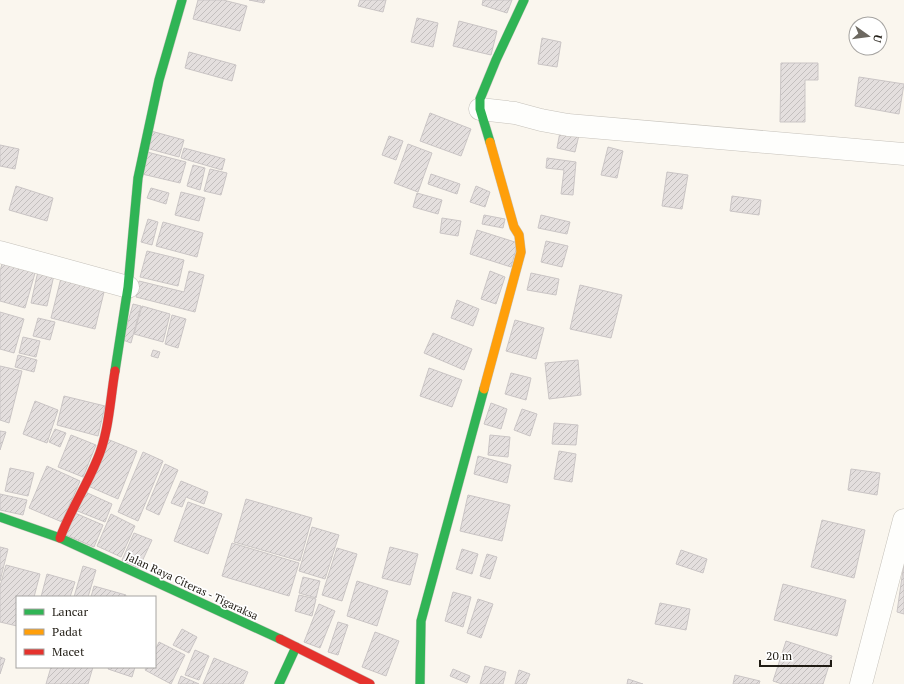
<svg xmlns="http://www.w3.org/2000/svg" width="904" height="684" viewBox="0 0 904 684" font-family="'PT Serif',serif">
<defs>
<pattern id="building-hatch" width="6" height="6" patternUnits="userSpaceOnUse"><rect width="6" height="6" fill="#e4dfde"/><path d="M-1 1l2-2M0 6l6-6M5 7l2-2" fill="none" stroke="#c3bfbe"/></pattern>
</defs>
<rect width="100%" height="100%" fill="#faf6ee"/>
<!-- building -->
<path fill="url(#building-hatch)" stroke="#cac5c5" d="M198,0H223L247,6L240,31L193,19Z
M249,0H265L264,3Z
M360,0H386L383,12L358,6Z
M483,0H512L507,13L482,5Z
M417,18L438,23L433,47L411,42Z
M459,21L497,31L491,55L453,46Z
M542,38L561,42L557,67L538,64Z
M189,52L236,65L232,81L185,68Z
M781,63H818V80H805V122H780Z
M859,77L904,84L899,114L855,106Z
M430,113L471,129L461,156L420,141Z
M151,131L184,140L179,157L146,148Z
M560,132L579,135L575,152L557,148Z
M389,136L403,141L396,160L382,155Z
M408,144L432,153L418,192L394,183Z
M0,145L19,149L15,169L0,166Z
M608,147L623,151L617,178L601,175Z
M184,148L225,159L222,170L181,158Z
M147,152L186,162L180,183L142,174Z
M547,158L576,162L573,195L561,194L564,170L546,168Z
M193,165L205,168L200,190L187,186Z
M210,169L227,173L221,195L204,191Z
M667,172L688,175L682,209L662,206Z
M431,174L460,184L457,194L428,184Z
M16,186L53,198L47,221L9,210Z
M476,186L490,192L485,207L470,202Z
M151,188L169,193L166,204L147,198Z
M181,192L205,198L199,221L175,215Z
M417,193L442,200L438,214L413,207Z
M732,196L761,200L759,215L730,211Z
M484,215L505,219L503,228L482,224Z
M541,215L570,222L567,234L538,228Z
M442,218L461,221L458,236L440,233Z
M148,219L158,222L152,245L141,242Z
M163,222L203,233L197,257L156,246Z
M477,230L518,243L511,267L470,254Z
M546,241L568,246L562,267L541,262Z
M147,251L184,260L178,286L140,277Z
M4,257L37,266L25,308L0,301V271Z
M38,271L54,275L47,306L31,303Z
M189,271L204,275L195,312L136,297L139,281L184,292Z
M490,271L505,277L496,304L481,299Z
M531,273L559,279L556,295L527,290Z
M61,278L105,288L95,329L51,318Z
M580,285L622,295L611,338L570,329Z
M457,300L479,309L473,326L451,318Z
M133,304L141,306L131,343L123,340Z
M142,306L170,314L163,342L134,334Z
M0,312L24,319L14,353L0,349Z
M172,315L186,319L178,348L165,344Z
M38,318L55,322L50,340L33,336Z
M515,320L544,328L536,359L506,351Z
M433,333L472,349L464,370L424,353Z
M23,337L40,341L36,357L19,353Z
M153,350L160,352L158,358L151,356Z
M18,355L37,360L34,372L15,367Z
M578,360L581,395L549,399L545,363Z
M0,366L22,371L9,423L0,420Z
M429,368L462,380L452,407L420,396Z
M511,373L531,378L526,400L505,394Z
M64,396L105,406L98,436L57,425Z
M35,401L58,410L47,443L23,434Z
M491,403L507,409L501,429L484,424Z
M522,409L537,414L530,436L514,430Z
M554,423L578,425L576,445L552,444Z
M55,429L66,433L60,447L49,442Z
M0,431L6,432L0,450Z
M71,435L96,445L83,477L58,467Z
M490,435L510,437L508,457L488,455Z
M107,439L137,451L118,499L88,486Z
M559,451L576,454L572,482L554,479Z
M143,452L163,461L138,521L118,512Z
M478,456L511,465L507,483L474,474Z
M165,464L178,470L159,515L146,509Z
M47,466L80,481L62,522L29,508Z
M10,468L34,473L28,496L5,491Z
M851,469L880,473L877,495L848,490Z
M181,481L208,492L204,504L186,497L182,507L171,503Z
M83,491L112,504L105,522L75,510Z
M0,494L27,500L23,515L0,510Z
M468,495L510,505L502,541L460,531Z
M246,499L312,518L300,561L234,542Z
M188,502L222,514L208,554L174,541Z
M75,513L103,525L94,547L66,535Z
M111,514L135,526L121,557L97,546Z
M822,520L865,530L854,578L811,567Z
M312,527L339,535L325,579L299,571Z
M134,533L152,540L139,568L122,560Z
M232,543L299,563L289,596L222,576Z
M0,547L8,549L0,581Z
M390,547L418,554L410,585L382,578Z
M337,548L357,554L342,601L322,595Z
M462,549L478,554L472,574L456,569Z
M681,550L707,559L703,573L676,564Z
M487,554L497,557L490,579L480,576Z
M904,563V614L897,612Z
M6,565L40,574L34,597H17V626L0,622V586Z
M83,566L96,570L88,597H74Z
M47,574L75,582L70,597H41Z
M303,577L320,581L316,598L299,593Z
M357,581L388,591L377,626L347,616Z
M783,584L846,600L837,636L774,620Z
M94,586L126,595L125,597H91Z
M453,592L471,597L463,627L445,621Z
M299,595L316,599L312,616L295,611Z
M478,599L493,604L481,638L467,633Z
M660,603L690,609L686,630L655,624Z
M319,604L335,611L320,648L304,642Z
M338,622L348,625L338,655L328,652Z
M182,629L197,637L189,653L173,645Z
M375,632L399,641L386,676L362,667Z
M786,641L832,656L823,684H782L773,681Z
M159,642L185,655L171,684L145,670L147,667H155V651Z
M195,650L209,656L199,680L185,675Z
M0,657L5,659L0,674Z
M214,658L248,672L243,684H203Z
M485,666L506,672L503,684H480Z
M51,667H93L88,684H46Z
M109,667H135L132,677L108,669Z
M453,669L470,676L467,683L450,676Z
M519,670L530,674L526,684H515Z
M735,675L760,681L759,684H733Z
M181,676L199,684H178Z
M628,679L643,684H627Z"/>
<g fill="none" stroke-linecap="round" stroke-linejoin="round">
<defs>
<path id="street" d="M480,109L515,113L541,120L568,125L904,154
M0,252L128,287
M861,684L904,520"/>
<path id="fast" d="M490,142L480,109V99L496,60L524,0
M115,371L128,287L138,178L159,80L182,0
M0,517L60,538L280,639
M279,684L296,647
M420,684L421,621L484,389"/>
<path id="slow" d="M484,389L521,252L519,235L514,227L490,142"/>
<path id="jam" d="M60,538C70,511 86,487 97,460C109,433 110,400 115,371
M280,639L370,684"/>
</defs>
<!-- street casing -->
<use href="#street" stroke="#c6c2bb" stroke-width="23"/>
<!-- fast casing -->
<use href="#fast" stroke="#c6c2bb" stroke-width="10"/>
<!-- slow casing -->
<use href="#slow" stroke="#c6c2bb" stroke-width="10"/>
<!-- jam casing -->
<use href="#jam" stroke="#c6c2bb" stroke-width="10"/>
<!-- street -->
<use href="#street" stroke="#fefefc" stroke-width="22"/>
<!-- fast -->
<use href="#fast" stroke="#30b455" stroke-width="9"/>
<!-- slow -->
<use href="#slow" stroke="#ff9f0a" stroke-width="9"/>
<!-- jam -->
<use href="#jam" stroke="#e5322d" stroke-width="9"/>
</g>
<g text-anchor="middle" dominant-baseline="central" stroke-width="3.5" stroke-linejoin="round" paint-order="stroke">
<!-- street labels -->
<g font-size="11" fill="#201c14" stroke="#fff">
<text transform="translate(192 586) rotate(25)">Jalan Raya Citeras - Tigaraksa</text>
</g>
</g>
<!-- legend -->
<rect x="16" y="596" width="140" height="72" fill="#ffffff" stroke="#a6a4a1"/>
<rect x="24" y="609" width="20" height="6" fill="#30b455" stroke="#a6a4a1"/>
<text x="52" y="616" font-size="12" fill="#201c14">Lancar</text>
<rect x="24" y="629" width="20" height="6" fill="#ff9f0a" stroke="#a6a4a1"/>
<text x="52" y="636" font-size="12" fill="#201c14">Padat</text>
<rect x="24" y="649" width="20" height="6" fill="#e5322d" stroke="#a6a4a1"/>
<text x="52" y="656" font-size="12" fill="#201c14">Macet</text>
<!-- north arrow -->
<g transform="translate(868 36) rotate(104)"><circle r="19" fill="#ffffff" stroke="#a6a4a1"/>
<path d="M0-3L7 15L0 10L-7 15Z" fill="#6c6860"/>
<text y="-6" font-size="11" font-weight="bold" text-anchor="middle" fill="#201c14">U</text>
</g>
<!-- scale -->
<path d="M760 660v6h71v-6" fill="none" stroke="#201c14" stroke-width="2"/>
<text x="766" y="660" font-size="12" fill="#201c14" stroke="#ffffff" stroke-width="3" paint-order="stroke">20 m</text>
</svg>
